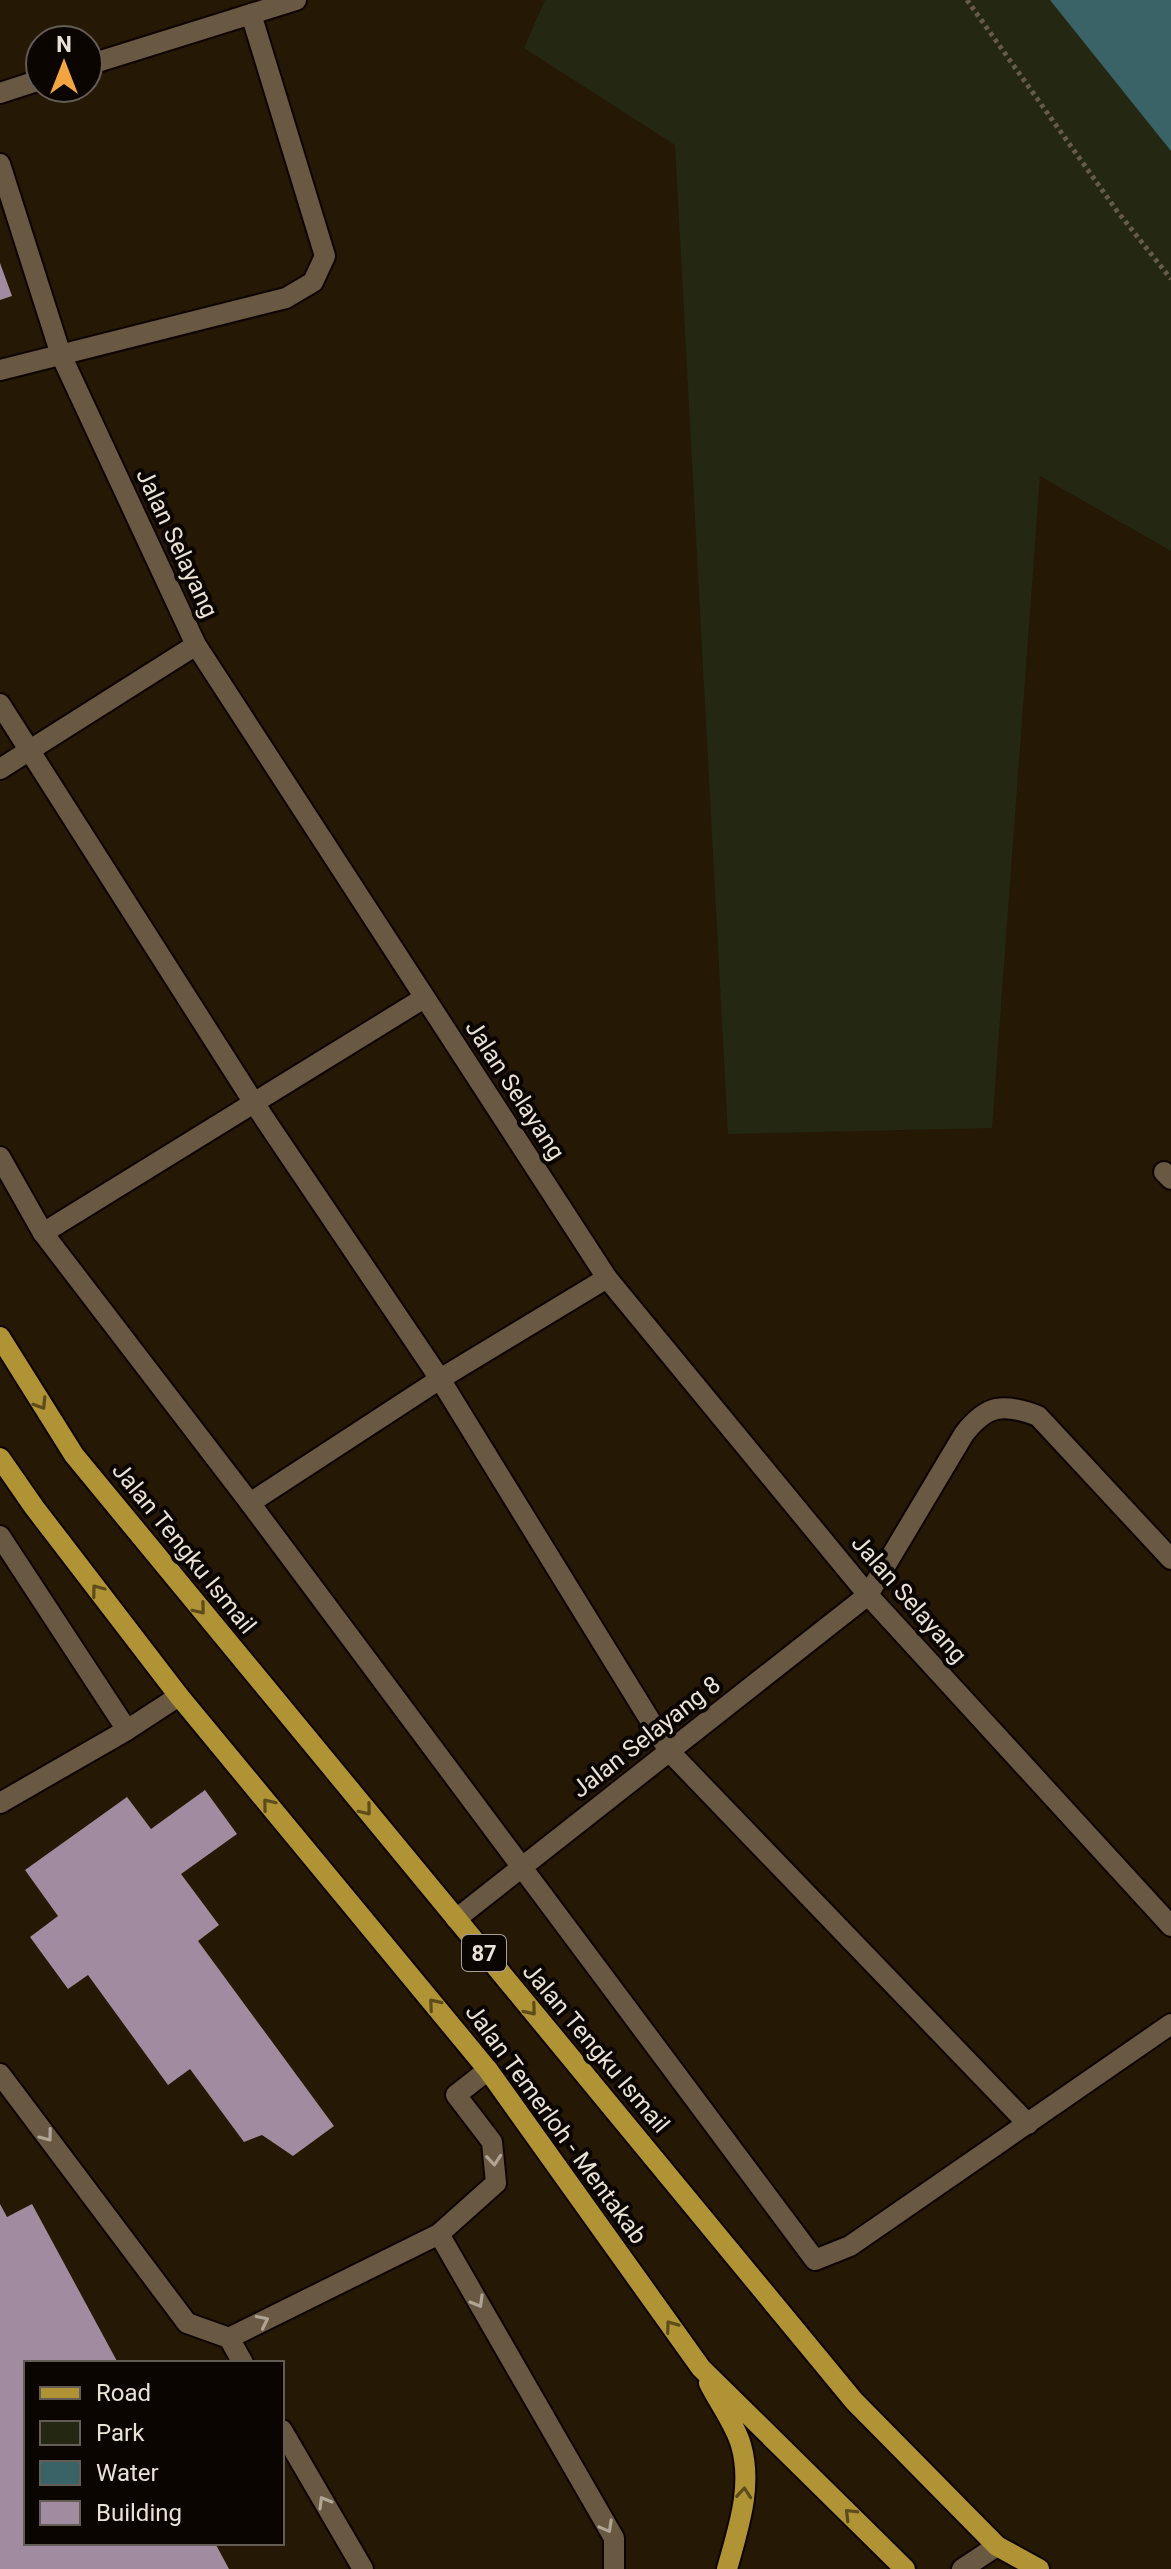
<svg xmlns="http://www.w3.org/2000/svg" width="1171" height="2569" viewBox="0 0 1171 2569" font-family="Roboto,sans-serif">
<rect width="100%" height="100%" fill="#251804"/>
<!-- green -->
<path fill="#242711" d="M545,0H1171V551L1040,476L992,1128L728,1134L675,145L524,48Z"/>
<!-- water -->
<path fill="#396366" d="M1050,0H1171V151Z"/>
<!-- building -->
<path fill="#a18ba0" d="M0,263L12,296L0,300Z
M205,1790L237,1834L181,1874L219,1925L198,1941L334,2126L293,2156L262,2135L244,2142L190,2069L168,2085L88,1975L68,1989L30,1937L58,1916L25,1870L127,1797L151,1829Z
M0,2204L7,2217L32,2204L118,2363H26V2543H215L229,2569H0Z"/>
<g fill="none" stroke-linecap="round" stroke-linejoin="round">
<defs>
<path id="lane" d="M88,65L296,0
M0,93L40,80
M0,704L254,1103L440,1379L669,1751L1028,2124
M0,769L196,645
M43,1233L424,998
M250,1503L440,1379L607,1278
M0,2074L187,2323L229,2338L439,2234L496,2183L492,2142L456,2095L488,2070
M439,2234L614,2538V2569
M229,2338L243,2363
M282,2430L363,2569"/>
<path id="street" d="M0,164L61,355L196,645L607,1278L868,1595L1171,1926
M0,370L286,298L313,282L325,256L251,14
M0,1157L43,1233L250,1503L815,2260L850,2246L1171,2024
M1164,1172L1171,1179
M0,1536L127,1730
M0,1803L127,1730L179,1696
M456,1919L868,1595L964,1434C987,1404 1004,1403 1038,1416L1171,1559
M962,2569L997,2546"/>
<path id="primary" d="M0,1337L74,1455L854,2401L997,2546L1039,2569
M0,1458L34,1507L179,1696L488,2070L701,2368L905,2569
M709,2383C719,2403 735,2424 741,2445C753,2487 738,2529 727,2569"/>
</defs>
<!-- lane casing -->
<use href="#lane" stroke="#0e0400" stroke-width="24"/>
<!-- street casing -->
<use href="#street" stroke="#0e0400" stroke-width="24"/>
<!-- primary casing -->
<use href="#primary" stroke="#0e0400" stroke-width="24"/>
<!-- path -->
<path stroke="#665a49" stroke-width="5" stroke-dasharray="4 4" stroke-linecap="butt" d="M967,0L1117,211L1171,279"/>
<!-- lane -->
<use href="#lane" stroke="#695943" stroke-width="20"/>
<!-- street -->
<use href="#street" stroke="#695943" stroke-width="20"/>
<!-- primary -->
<use href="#primary" stroke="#b09335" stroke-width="20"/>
</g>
<!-- one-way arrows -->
<defs><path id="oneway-chevron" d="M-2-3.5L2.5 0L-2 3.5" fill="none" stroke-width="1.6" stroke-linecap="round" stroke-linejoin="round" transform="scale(2)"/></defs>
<g stroke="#5d4c1b">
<use href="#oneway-chevron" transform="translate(41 1404) rotate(58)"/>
<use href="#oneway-chevron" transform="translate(97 1590) rotate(-127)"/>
<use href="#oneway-chevron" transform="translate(200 1609) rotate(51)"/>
<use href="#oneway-chevron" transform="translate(268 1804) rotate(-129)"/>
<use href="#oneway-chevron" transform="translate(366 1810) rotate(51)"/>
<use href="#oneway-chevron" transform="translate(434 2004) rotate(-130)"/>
<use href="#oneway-chevron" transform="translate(531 2010) rotate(50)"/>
<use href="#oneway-chevron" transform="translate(671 2326) rotate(-126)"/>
<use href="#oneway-chevron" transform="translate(744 2493) rotate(-85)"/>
<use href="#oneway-chevron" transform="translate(850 2514) rotate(-135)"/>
</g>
<g stroke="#b0a494">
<use href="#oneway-chevron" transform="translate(47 2136) rotate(53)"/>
<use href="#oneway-chevron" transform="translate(494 2160) rotate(85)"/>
<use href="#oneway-chevron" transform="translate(478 2302) rotate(60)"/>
<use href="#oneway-chevron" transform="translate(263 2321) rotate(-26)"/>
<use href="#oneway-chevron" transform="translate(324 2502) rotate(-120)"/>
<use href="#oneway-chevron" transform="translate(607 2527) rotate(61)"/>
</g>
<g text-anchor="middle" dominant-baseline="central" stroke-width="8" stroke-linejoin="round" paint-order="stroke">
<!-- shield labels -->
<rect fill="#0a0501" stroke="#a8a096" stroke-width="2" x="462" y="1935" width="44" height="36" rx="6"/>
<g font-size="22" font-weight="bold" fill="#ebe2d6">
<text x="484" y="1953">87</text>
</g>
<!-- street labels -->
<g font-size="24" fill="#ebe2d6" stroke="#0a0501">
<text transform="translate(177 543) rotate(65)">Jalan Selayang</text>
<text transform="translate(515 1090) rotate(57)">Jalan Selayang</text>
<text transform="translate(184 1548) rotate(51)">Jalan Tengku Ismail</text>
<text transform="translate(909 1599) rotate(49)">Jalan Selayang</text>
<text transform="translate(646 1737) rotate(-38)">Jalan Selayang 8</text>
<text transform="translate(596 2048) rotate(50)">Jalan Tengku Ismail</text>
<text transform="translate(556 2124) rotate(54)">Jalan Temerloh - Mentakab</text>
</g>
</g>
<!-- legend -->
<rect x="24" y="2361" width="260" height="184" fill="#0a0501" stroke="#645d56" stroke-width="2"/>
<rect x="40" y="2387" width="40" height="12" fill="#b09335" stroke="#645d56" stroke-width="2"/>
<text x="96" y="2401" font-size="24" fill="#ebe2d6">Road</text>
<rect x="40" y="2421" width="40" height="24" fill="#242711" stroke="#645d56" stroke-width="2"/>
<text x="96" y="2441" font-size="24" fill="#ebe2d6">Park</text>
<rect x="40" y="2461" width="40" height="24" fill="#396366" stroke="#645d56" stroke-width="2"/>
<text x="96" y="2481" font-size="24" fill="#ebe2d6">Water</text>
<rect x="40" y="2501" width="40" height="24" fill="#a18ba0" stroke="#645d56" stroke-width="2"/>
<text x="96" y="2521" font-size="24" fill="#ebe2d6">Building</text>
<!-- north arrow -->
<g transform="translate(64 64)"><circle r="38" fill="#0a0501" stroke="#645d56" stroke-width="2"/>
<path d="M0-6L14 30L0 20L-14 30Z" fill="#f3a443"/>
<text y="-12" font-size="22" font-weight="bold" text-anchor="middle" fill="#ebe2d6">N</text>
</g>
</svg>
